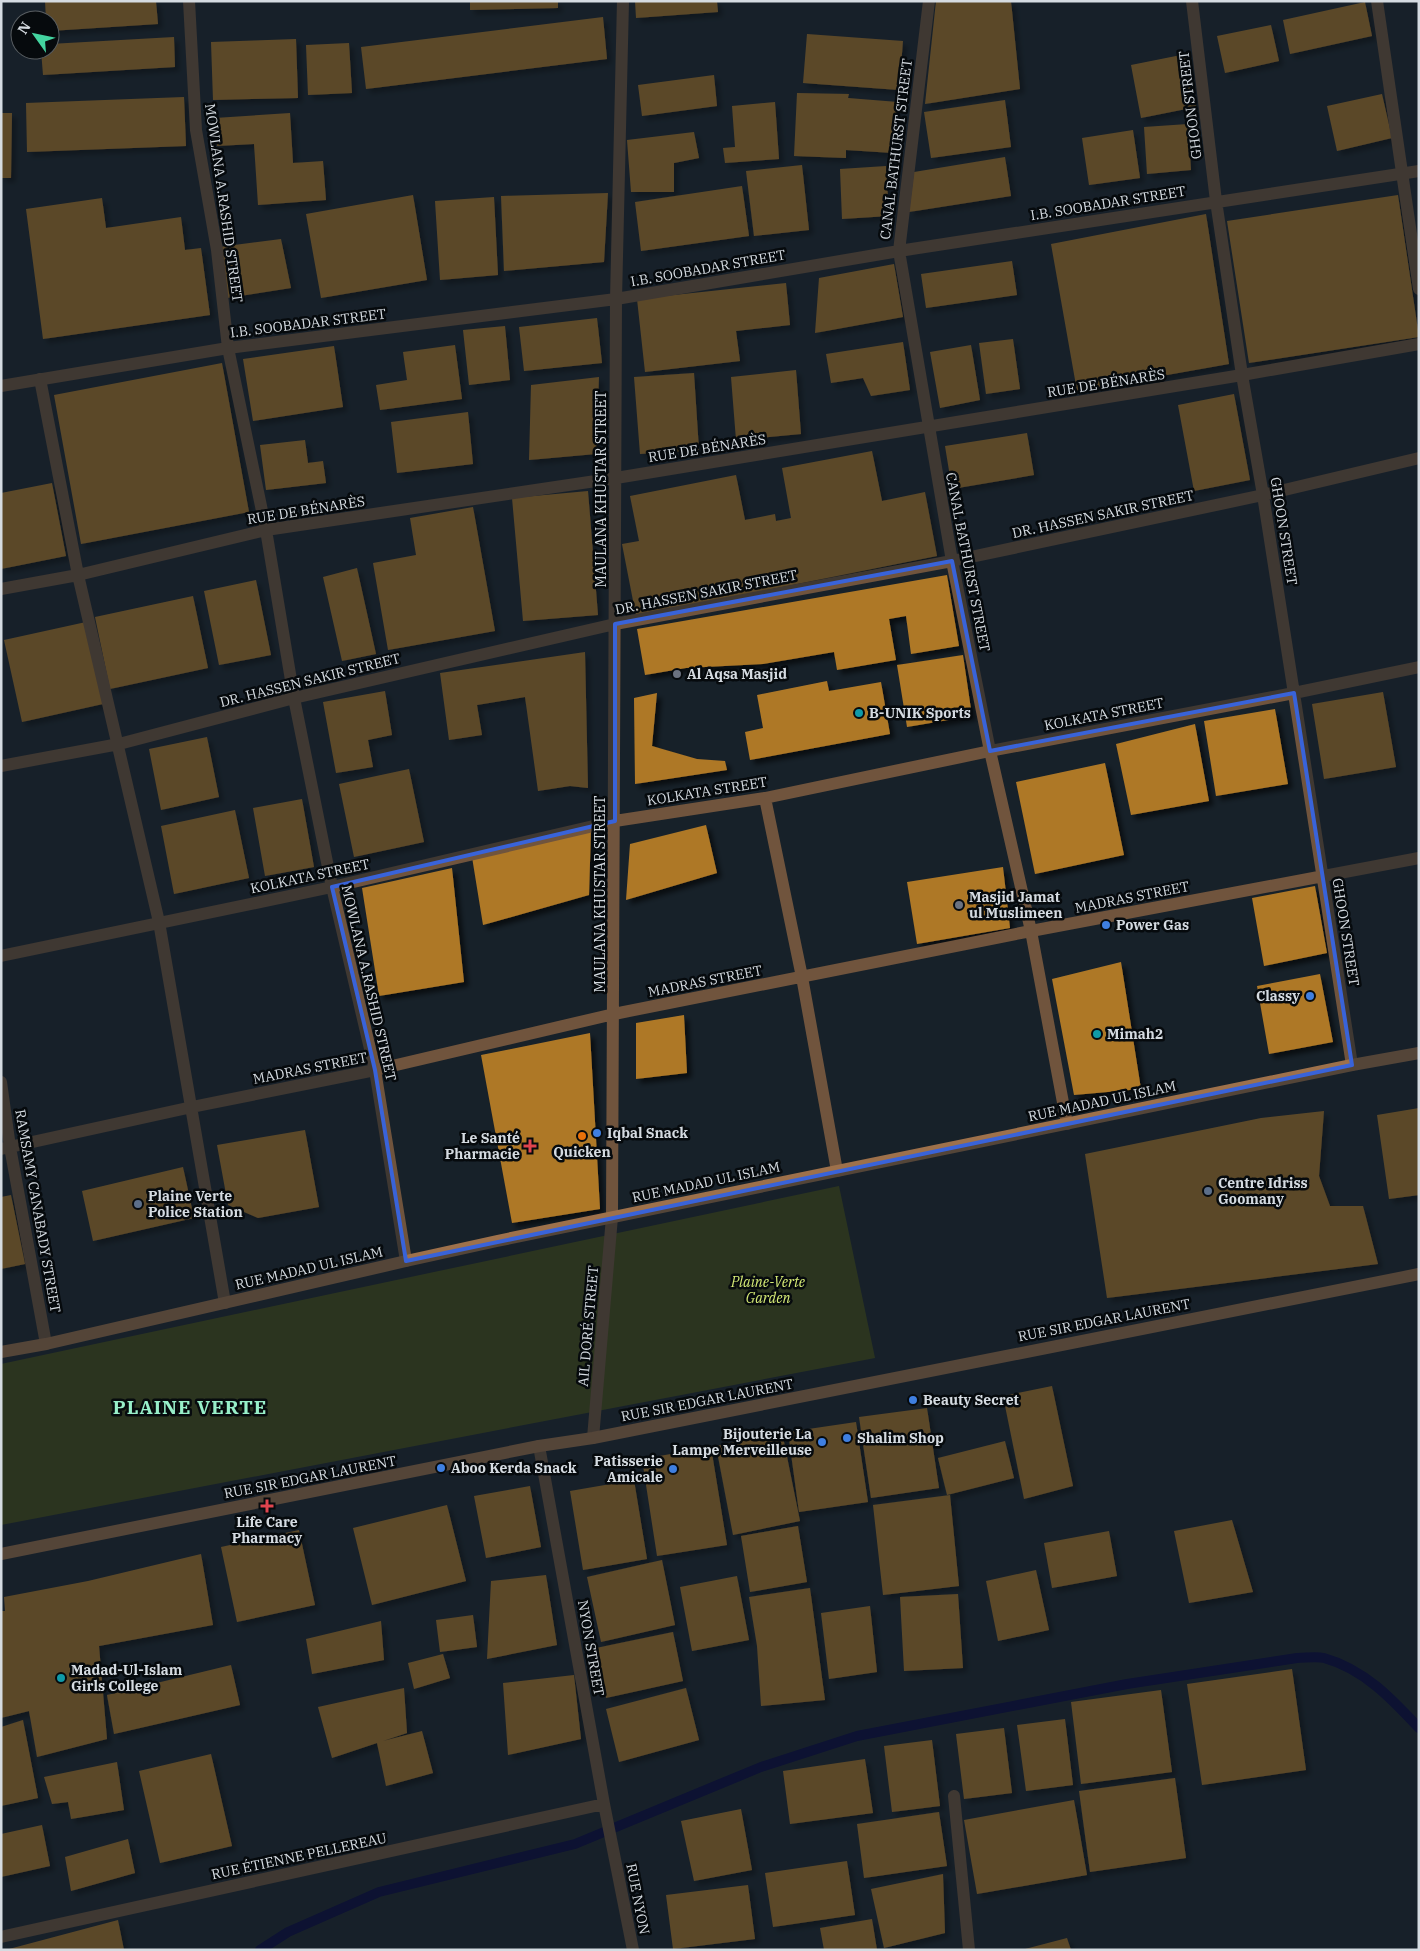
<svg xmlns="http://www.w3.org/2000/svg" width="1420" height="1951" viewBox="0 0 1420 1951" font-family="'IBM Plex Serif',serif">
<defs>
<filter id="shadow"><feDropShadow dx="4.5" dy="4.5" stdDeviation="2.5" flood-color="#0009"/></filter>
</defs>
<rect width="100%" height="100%" fill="#172129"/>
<!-- green -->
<path fill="#444d13" d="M839,1186L875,1358L1,1525V1364Z"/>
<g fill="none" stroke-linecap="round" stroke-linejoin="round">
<!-- stream -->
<path stroke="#00003d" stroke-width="10" d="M260,1950L288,1932L379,1892L575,1844L761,1767L857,1736L1127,1684L1297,1658C1306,1658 1316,1656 1324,1658C1364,1669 1392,1699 1419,1728"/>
</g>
<!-- building -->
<path fill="#ae7828" filter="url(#shadow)" d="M45,1H156L158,24L50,31V20H46Z
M470,1H558V8L470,10Z
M635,1H717L718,12L636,18Z
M936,1H1011L1020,89L925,104Z
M1365,2L1372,36L1290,54L1283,20Z
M603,17L607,59L366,89L361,47Z
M1271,25L1279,61L1225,73L1217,36Z
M807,34L903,41L899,90L803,83Z
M174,37L175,67L43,75L41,50H50V44Z
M296,39L298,98L213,100L211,42Z
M349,43L352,93L308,95L306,45Z
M1186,54L1196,107L1141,118L1131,65Z
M714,75L717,106L642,116L638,85Z
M797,93L849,94L848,98L898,102L893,153L846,150V158L794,156Z
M1382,94L1392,138L1337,151L1327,106Z
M184,97L186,146L27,152L26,103Z
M1005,100L1011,147L931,158L924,112Z
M775,102L779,159L725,163L723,148L735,147L732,106Z
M1,113H12L11,178H1Z
M290,113L293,163L323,161L326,200L258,205L254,144L217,146L215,118Z
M1188,124L1191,170L1147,174L1144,127Z
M1133,130L1140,178L1089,185L1082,138Z
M694,132L699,158L674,163V192H631L627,140Z
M1005,157L1011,196L909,212L914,172Z
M802,165L809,230L754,236L746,171Z
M886,166L889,216L842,219L840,169Z
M742,186L749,236L641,251L635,202Z
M608,193L604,262L504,271L501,196Z
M413,195L427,280L321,298L306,214Z
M1398,195L1419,337L1249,363L1227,221Z
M494,197L498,275L440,280L435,201Z
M102,198L106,228L181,217L185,250L201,248L210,315L43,339L26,209Z
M1206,214L1229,364L1077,391L1051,244Z
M281,239L291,288L227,298L219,247Z
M1012,261L1017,295L926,308L921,274Z
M894,264L903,317L815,333L819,278Z
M786,283L790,325L736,331L740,361L645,372L637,299Z
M597,318L602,363L524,371L519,327Z
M505,326L510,380L469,385L463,330Z
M1013,339L1020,389L986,394L979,343Z
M903,342L910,390L871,396L863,378L831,383L826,354Z
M455,345L462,399L380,410L376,385L407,380L403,352Z
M971,345L980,400L940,408L930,352Z
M334,346L343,407L253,421L243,359Z
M222,363L249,512L81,544L54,395Z
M796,370L801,434L736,440L731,377Z
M694,373L699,450L640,454L634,377Z
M599,377L596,454L529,460L531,385Z
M1234,394L1250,480L1194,491L1178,405Z
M468,412L473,464L397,473L391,422Z
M1027,433L1034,475L952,489L945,446Z
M305,440L308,463L323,461L326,483L266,490L260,445Z
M872,451L882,501L925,492L937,556L636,616L622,544L639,541L630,496L736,475L745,520L775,514L776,521L791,518L782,468Z
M52,483L66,556L1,569V493Z
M588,491L598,615L523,621L512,498Z
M473,507L495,631L388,650L373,563L416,555L410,518Z
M357,568L376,654L342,661L323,577Z
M947,575L959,646L911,654L906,616L889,619L896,660L837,670L834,652L763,664L686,668L645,675L637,629Z
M256,580L271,655L219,665L204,591Z
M193,596L208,668L110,689L95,617Z
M86,622L103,704L22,722L4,640Z
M585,652L588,788L570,786L538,791L525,697L477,705L482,735L449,740L440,673Z
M963,655L972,716L907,727L897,665Z
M827,681L829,691L881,682L890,734L750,760L745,732L763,728L757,695Z
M385,691L392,735L368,740L373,767L336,773L323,702Z
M1383,692L1396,767L1324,779L1312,704Z
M657,693L652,746L697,759L725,761L727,770L635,784L634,698Z
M1275,709L1288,784L1216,796L1204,721Z
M1195,724L1209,801L1131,815L1116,744Z
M207,737L219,797L161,810L149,749Z
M1105,763L1124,855L1035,874L1016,782Z
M409,769L424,842L354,857L339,784Z
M302,799L314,867L265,876L253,808Z
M235,810L249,878L174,894L161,826Z
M706,825L717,873L626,900L630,844Z
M591,830L589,895L483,925L472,857Z
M1003,867L1010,928L917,944L907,882Z
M452,868L464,982L379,996L362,888Z
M1315,886L1327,953L1264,966L1252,898Z
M1121,962L1141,1089L1074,1095L1052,979Z
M1320,974L1333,1042L1269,1054L1257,986Z
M684,1015L687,1073L636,1079V1023Z
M590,1033L600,1209L512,1223L481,1055Z
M1419,1108V1195L1389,1199L1377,1115Z
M1324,1111L1319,1176L1330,1206H1363L1378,1264L1107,1298L1085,1154L1261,1118Z
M305,1130L319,1207L258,1218L228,1205L217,1145Z
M183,1167L194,1218L93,1241L82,1191Z
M11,1195L25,1264L1,1269V1197Z
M1052,1386L1073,1486L1024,1499L1003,1396Z
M927,1408L939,1488L871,1498L859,1417Z
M856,1422L868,1502L799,1512L788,1432Z
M782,1432L800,1521L733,1535L716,1446Z
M1005,1441L1014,1478L947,1495L938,1458Z
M711,1447L727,1545L657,1556L642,1459Z
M634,1480L647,1559L583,1570L570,1491Z
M530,1486L541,1547L486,1558L474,1496Z
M950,1495L959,1586L883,1595L873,1505Z
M447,1505L466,1581L372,1605L353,1528Z
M1232,1520L1253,1592L1189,1603L1174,1531Z
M798,1526L807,1582L750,1592L741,1536Z
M299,1530L315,1605L237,1622L221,1547Z
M1109,1531L1117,1576L1052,1588L1044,1543Z
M201,1554L213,1625L99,1646L107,1739L37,1757L29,1711L1,1718V1611H5L4,1597L88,1581Z
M662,1560L675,1625L601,1642L587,1577Z
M1036,1570L1049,1630L998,1641L986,1581Z
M546,1575L557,1645L487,1659L491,1581Z
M737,1576L749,1640L692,1651L680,1587Z
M810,1588L825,1700L761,1706L757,1646L749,1597Z
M958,1594L963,1668L904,1671L900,1597Z
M870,1606L877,1672L829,1679L821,1613Z
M473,1615L477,1647L440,1652L436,1620Z
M381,1621L384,1660L312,1674L306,1639Z
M673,1632L683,1681L606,1698L596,1648Z
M443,1654L450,1678L414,1689L408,1663Z
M231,1665L240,1705L114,1734L107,1695Z
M1292,1669L1306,1770L1202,1785L1187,1684Z
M574,1675L581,1739L508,1755L503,1683Z
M404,1688L407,1733L383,1741L422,1731L433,1773L386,1786L377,1743L332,1758L318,1707Z
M686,1688L699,1740L619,1762L606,1709Z
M1161,1690L1172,1772L1081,1784L1071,1702Z
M1065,1719L1073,1785L1026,1791L1017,1725Z
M23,1720L38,1798L1,1806V1727Z
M1004,1728L1012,1793L964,1799L956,1734Z
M932,1740L940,1806L892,1812L884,1746Z
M211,1754L232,1846L160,1863L139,1771Z
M865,1759L873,1813L790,1824L783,1771Z
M117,1762L124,1810L71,1819L68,1802L52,1804L44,1777Z
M1175,1778L1186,1858L1090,1872L1079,1791Z
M1074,1800L1087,1875L977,1894L964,1820Z
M741,1809L752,1870L694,1881L681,1821Z
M939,1812L947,1866L864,1878L857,1824Z
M42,1825L50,1866L1,1877V1834Z
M128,1839L135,1873L71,1891L65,1857Z
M847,1861L855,1915L773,1927L765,1873Z
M943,1874L945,1933L884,1948L871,1889Z
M748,1885L755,1939L673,1949L666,1895Z
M872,1919L877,1950H824L820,1928Z
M118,1920L124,1950H9V1949Z
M1067,1938L1071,1950H1025V1949Z"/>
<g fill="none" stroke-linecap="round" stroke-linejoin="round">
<!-- street -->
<path stroke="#70543d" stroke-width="12" d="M189,1L196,130L217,250L228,348L266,530L294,698L332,887L375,1070L406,1261
M929,1L899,251L952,561L990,751L1031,931L1067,1124
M1192,1L1216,201L1242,375L1263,495L1352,1065
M1377,1L1419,289
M40,379L78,575L159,922L225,1303
M1,386L228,348L616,299L899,251L1419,171
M1,589L78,575L266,530L616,478L1242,375L1419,344
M1,766L119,744L294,698L615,624L952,561L1263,495L1419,458
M765,798L802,977L837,1171
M1,956L332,887L615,821L765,798L990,751L1294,693L1419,667
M1,1082L10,1147L46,1344
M1,1149L192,1107L375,1070L614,1014L1031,931L1419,858
M593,1438L612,1217L616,299L623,1
M539,1446L604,1804L633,1950
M954,1796L969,1950
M1,1937L604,1804"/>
<!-- secondary -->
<path stroke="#9e714b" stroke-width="12" d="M1,1352L46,1344L406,1261L497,1241L1352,1065L1419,1053
M1,1554L539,1446L593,1438L1419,1274"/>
</g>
<!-- marked area -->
<path d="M0 0H1420V1951H0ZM952,561L990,751L1294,693L1352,1065L406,1261L375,1070L332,887L615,821V624Z" fill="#172129" fill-opacity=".55" fill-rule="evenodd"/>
<path fill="none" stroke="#3963d9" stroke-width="4" stroke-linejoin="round" d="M952,561L990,751L1294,693L1352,1065L406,1261L375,1070L332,887L615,821V624Z"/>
<!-- markers -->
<g fill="#6b7280" stroke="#060a0d" stroke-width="2">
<circle cx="677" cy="674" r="5"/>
<circle cx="959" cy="905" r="5"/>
</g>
<g fill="#0f9aa8" stroke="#060a0d" stroke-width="2">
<circle cx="859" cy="713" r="5"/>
<circle cx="1097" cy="1034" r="5"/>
<circle cx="61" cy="1678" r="5"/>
</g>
<g fill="#3f7fe0" stroke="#060a0d" stroke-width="2">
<circle cx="1106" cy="925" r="5"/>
<circle cx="1310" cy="996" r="5"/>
<circle cx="597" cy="1133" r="5"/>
<circle cx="913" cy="1400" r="5"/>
<circle cx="847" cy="1438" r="5"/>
<circle cx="822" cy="1442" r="5"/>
<circle cx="441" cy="1468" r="5"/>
<circle cx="673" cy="1469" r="5"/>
</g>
<circle fill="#e8710a" stroke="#060a0d" stroke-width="2" cx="582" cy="1136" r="5"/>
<g fill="#e0444e" stroke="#060a0d" stroke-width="2">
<path d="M527.5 1138.5h5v5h5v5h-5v5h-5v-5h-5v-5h5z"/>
<path d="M264.5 1498.5h5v5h5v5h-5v5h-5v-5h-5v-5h5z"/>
</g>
<g fill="#5c6f8a" stroke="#060a0d" stroke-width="2">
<circle cx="1208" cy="1191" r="5"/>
<circle cx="138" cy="1204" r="5"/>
</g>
<g text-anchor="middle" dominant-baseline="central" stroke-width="5" stroke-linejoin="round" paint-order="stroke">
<!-- street labels -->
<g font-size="14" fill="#d5dbe1" stroke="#060a0d">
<text transform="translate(1190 105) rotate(-97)">GHOON STREET</text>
<text transform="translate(896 149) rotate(-83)">CANAL BATHURST STREET</text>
<text transform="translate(224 203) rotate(82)">MOWLANA A.RASHID STREET</text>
<text transform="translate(1108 203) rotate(-9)">I.B. SOOBADAR STREET</text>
<text transform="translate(708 268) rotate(-10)">I.B. SOOBADAR STREET</text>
<text transform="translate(308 323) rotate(-7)">I.B. SOOBADAR STREET</text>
<text transform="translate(1106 383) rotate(-9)">RUE DE BÉNARÈS</text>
<text transform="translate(707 448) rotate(-9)">RUE DE BÉNARÈS</text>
<text transform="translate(601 489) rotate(-90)">MAULANA KHUSTAR STREET</text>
<text transform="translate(306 510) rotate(-9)">RUE DE BÉNARÈS</text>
<text transform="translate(1103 514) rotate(-12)">DR. HASSEN SAKIR STREET</text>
<text transform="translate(1284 531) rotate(81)">GHOON STREET</text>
<text transform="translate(968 562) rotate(79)">CANAL BATHURST STREET</text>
<text transform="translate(706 592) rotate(-11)">DR. HASSEN SAKIR STREET</text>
<text transform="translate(310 680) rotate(-14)">DR. HASSEN SAKIR STREET</text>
<text transform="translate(1104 714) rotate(-11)">KOLKATA STREET</text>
<text transform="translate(707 791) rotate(-9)">KOLKATA STREET</text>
<text transform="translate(310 876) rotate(-12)">KOLKATA STREET</text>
<text transform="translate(600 894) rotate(-90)">MAULANA KHUSTAR STREET</text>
<text transform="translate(1132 897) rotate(-11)">MADRAS STREET</text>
<text transform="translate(1346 932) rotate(81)">GHOON STREET</text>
<text transform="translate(705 981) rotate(-11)">MADRAS STREET</text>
<text transform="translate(369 983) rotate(77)">MOWLANA A.RASHID STREET</text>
<text transform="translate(310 1068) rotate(-11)">MADRAS STREET</text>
<text transform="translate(1102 1101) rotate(-12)">RUE MADAD UL ISLAM</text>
<text transform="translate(706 1182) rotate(-12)">RUE MADAD UL ISLAM</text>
<text transform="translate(38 1211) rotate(80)">RAMSAMY CANABADY STREET</text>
<text transform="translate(309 1268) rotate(-13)">RUE MADAD UL ISLAM</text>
<text transform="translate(1104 1320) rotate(-11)">RUE SIR EDGAR LAURENT</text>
<text transform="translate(588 1326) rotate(-85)">AIL DORÉ STREET</text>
<text transform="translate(707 1400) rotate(-11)">RUE SIR EDGAR LAURENT</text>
<text transform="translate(310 1477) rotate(-11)">RUE SIR EDGAR LAURENT</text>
<text transform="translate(591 1648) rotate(80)">NYON STREET</text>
<text transform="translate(299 1856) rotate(-12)">RUE ÉTIENNE PELLEREAU</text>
<text transform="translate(638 1899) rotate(79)">RUE NYON</text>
</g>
<!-- poi labels -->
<g font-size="14" font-weight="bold" fill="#d5dbe1" stroke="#060a0d" text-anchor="start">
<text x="687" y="674">Al Aqsa Masjid</text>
<text x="869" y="713">B-UNIK Sports</text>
<text x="969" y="897">Masjid Jamat<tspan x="969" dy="16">ul Muslimeen</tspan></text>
<text x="1116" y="925">Power Gas</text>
<text x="1300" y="996" text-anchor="end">Classy</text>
<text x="1107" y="1034">Mimah2</text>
<text x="607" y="1133">Iqbal Snack</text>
<text x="520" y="1138" text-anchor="end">Le Santé<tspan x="520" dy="16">Pharmacie</tspan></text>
<text x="582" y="1152" text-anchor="middle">Quicken</text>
<text x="1218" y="1183">Centre Idriss<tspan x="1218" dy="16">Goomany</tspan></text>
<text x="148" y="1196">Plaine Verte<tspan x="148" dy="16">Police Station</tspan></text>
<text x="923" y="1400">Beauty Secret</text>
<text x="812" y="1434" text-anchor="end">Bijouterie La<tspan x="812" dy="16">Lampe Merveilleuse</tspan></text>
<text x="857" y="1438">Shalim Shop</text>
<text x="663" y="1461" text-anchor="end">Patisserie<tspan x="663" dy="16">Amicale</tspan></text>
<text x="451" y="1468">Aboo Kerda Snack</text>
<text x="267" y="1522" text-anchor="middle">Life Care<tspan x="267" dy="16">Pharmacy</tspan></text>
<text x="71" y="1670">Madad-Ul-Islam<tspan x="71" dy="16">Girls College</tspan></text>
</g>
<!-- park labels -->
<g font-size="14" font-style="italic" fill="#d6eb76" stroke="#060a0d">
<text x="768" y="1282">Plaine-Verte<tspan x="768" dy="16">Garden</tspan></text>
</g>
<!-- district labels -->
<g font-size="19" font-weight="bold" letter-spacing="1" fill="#98efc9" stroke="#060a0d">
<text x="190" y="1407">PLAINE VERTE</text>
</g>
</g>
<!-- border -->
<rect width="1420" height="1951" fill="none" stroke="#d5dbe1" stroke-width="5"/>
<!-- north arrow -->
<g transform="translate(35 35) rotate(303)"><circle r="24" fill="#060a0d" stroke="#595e62"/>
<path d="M0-4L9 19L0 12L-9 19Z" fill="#43d4a0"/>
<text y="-8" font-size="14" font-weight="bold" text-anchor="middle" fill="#d5dbe1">N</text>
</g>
</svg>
